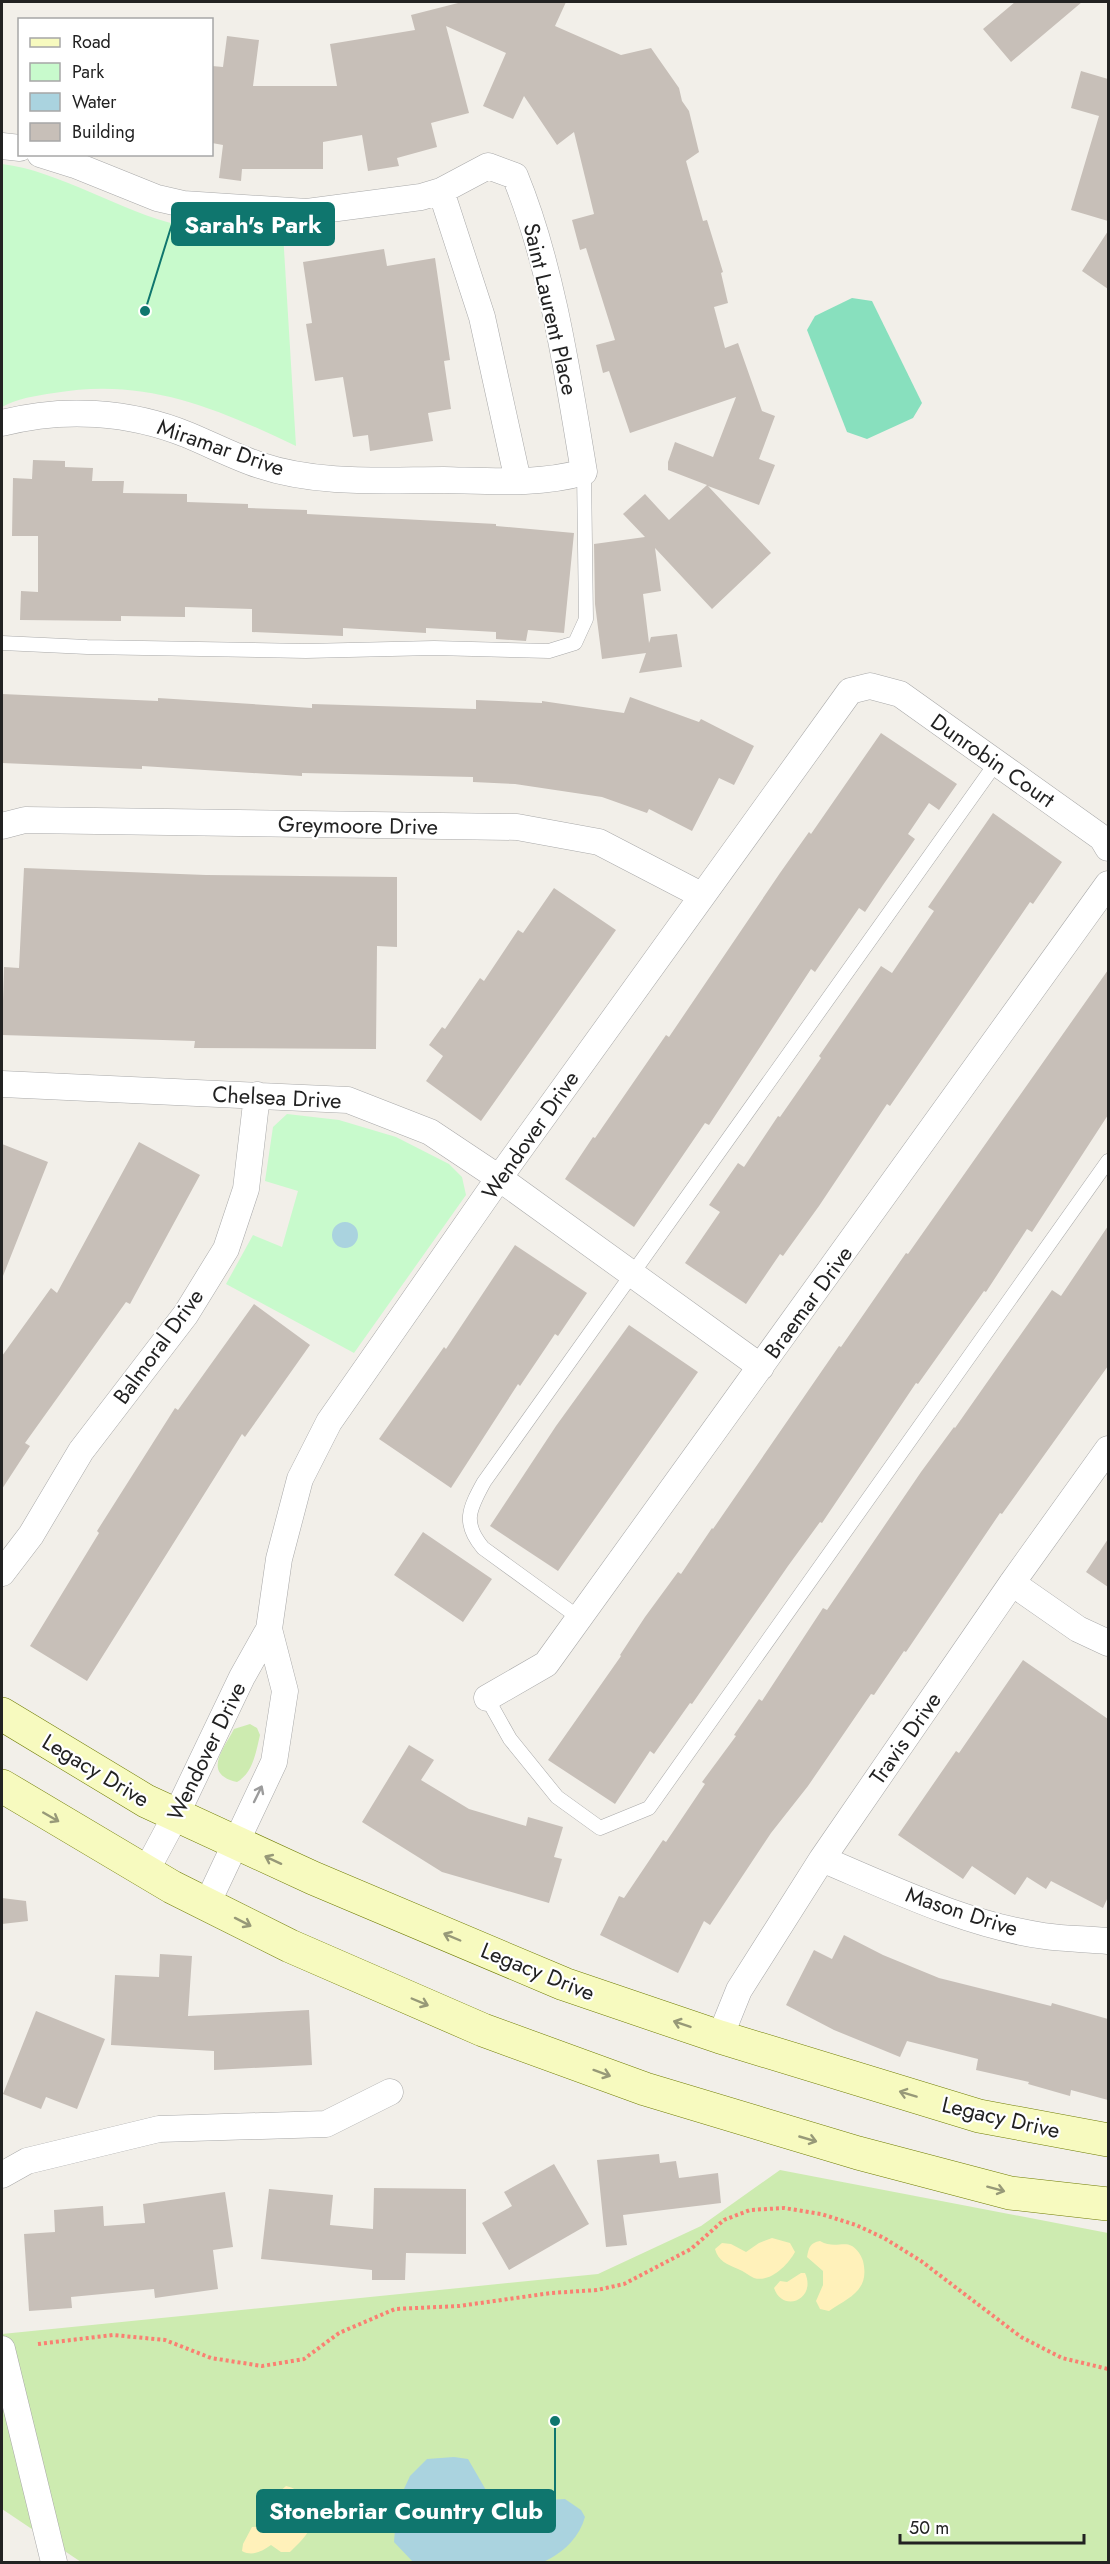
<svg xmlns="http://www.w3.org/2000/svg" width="1110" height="2564" viewBox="0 0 1110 2564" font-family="Jost,sans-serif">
<rect width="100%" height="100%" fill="#f2efe9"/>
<!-- grass -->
<path fill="#cdebb0" d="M250,1724L257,1728L260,1735C256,1752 253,1773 237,1782C202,1774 223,1750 234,1729Z
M780,2170L1108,2233V2562H81L2,2509V2334L598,2274L701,2226Z"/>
<!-- sand -->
<path fill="#fff1ba" d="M772,2238L790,2243L795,2252C788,2265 770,2283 754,2278C749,2276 744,2271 738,2269C727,2264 718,2261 715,2249L722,2243L731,2244L746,2252L759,2243Z
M820,2241C834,2249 843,2241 852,2246C858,2250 861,2255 863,2261C870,2290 850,2297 829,2311L820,2309L816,2301L823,2285V2271L807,2257C809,2247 810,2243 820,2241Z
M801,2273H805C817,2299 783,2314 774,2288L780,2281L787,2282Z
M286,2486C305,2490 321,2511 309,2530C305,2538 296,2546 290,2552H281L271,2545C262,2551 253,2557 242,2551L243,2544L252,2527L268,2526L273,2510H293L295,2505L279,2499L278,2493Z"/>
<!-- park -->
<path fill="#c8facc" d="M2,164C60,171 121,212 179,225C213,233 248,233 283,233L296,446C216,408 145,377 54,393C35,396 18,398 2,407Z
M287,1114L339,1120L396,1137L449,1164L462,1177L466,1195L354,1353L226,1284L253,1235L282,1247L298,1191L265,1181L273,1127Z"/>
<!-- pitch -->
<path fill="#88e0be" d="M852,298L872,301L922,403L913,418L867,439L847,432L807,330L815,316Z"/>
<!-- water -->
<path fill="#aad3df" d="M332 1235a13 13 0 1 1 26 0a13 13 0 1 1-26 0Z
M454,2457L468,2459L494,2504L508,2515L529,2513L547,2500L565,2499L581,2510L585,2517C579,2538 563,2553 543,2562H413L394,2542L397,2504L410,2476L427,2459Z"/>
<!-- building -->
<path fill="#c7bfb8" d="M462,2H566L555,26L621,55L651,48L679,88L682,101L689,111L699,152L686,161L703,221L707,220L723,272L721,273L728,303L714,307L725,348L738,343L762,411L775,416L759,459L775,465L759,505L708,486L771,553L712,609L655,548L661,591L643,594L649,643L651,637L677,634L682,667L639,673L646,653L602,659L595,604L594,544L645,537L623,514L645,494L669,520L707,485L668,470V462L675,442L713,457L736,397L630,433L609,371L603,373L596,345L615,340L586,248L580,250L572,220L594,214L574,132L557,145L524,96L513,119L483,106L506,53L446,26L469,113L431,123L437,147L397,158L399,166L368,171L362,135L323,142V169H242L241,181L219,178L223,145L212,143V66L223,67L227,36L259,40L253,86H337L330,44L415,30L411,15Z
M1015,2H1082L1011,62L983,29Z
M1081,71L1108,79V221L1071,210L1099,116L1071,108Z
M1108,231V289L1082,271Z
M384,249L387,266L435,258L450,360L444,361L451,409L428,413L433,441L370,451L368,435L353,437L343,377L315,381L306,324L312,323L303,262Z
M33,460L65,461V467L93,468L92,481H124L123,493L187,494V502L248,504V508L307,510V514L496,524V526L574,533L564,633L528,630L526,641L496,639V632L426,628V633L343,628V636L252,632V609L185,607V617L121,616V621L20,620L21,591L38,592V536H12L13,478L32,479Z
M2,694L158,701V698L312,708V704L476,709V700L542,703V701L624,713L630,697L699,722L701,719L754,746L734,785L719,778L692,831L649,809L647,813L602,797L515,784L473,782V777L302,773V776L142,766V769L2,763Z
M881,733L957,784L939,810L929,803L908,834L915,839L883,885L865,912L859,908L815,972L811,969L709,1125L705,1123L634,1227L565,1179L593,1137L595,1138L666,1035L669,1037L780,873L809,832L811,834Z
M993,813L1062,862L1033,904L1030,902L890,1106L887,1104L819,1206L783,1256L780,1254L746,1304L685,1263L720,1212L709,1205L738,1163L744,1167L778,1116L780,1117L821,1058L819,1056L881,966L892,973L934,911L928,907Z
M24,868L206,875L397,877V947L377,946L376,1049L194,1048L195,1041L2,1035L4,967L19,968Z
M554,888L616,930L481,1121L426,1081L443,1056L429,1045L442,1027L445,1029L480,978L484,981L518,930L523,933Z
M1108,970V1115L1032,1232L1027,1229L986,1292L984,1291L918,1384L916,1383L822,1523L820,1522L788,1566L692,1704L690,1703L654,1754L650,1751L615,1804L548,1760L621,1656L620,1655L645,1617L678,1572L681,1574L712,1528L713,1529L839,1346L841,1347L906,1253L908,1254Z
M139,1142L200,1175L130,1304L126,1302L25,1443L30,1446L2,1489V1356L51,1288L57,1293Z
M2,1144L48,1162L3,1276H2Z
M1108,1226V1366L1002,1514L1000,1513L906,1652L904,1651L874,1695L871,1694L808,1786L771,1833L710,1925L704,1921L678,1973L600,1935L619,1896L624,1898L663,1840L666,1842L705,1784L702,1782L736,1736L734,1735L759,1699L762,1701L823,1608L827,1610L921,1472L954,1427L955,1428L1052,1290L1061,1296Z
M515,1245L587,1293L558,1336L555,1334L520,1386L518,1384L451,1488L379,1439L444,1347L446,1349Z
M254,1304L310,1345L245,1437L242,1434L87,1681L30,1646L99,1533L97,1531L175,1408L178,1410Z
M629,1325L698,1372L558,1571L490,1526L556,1426Z
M423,1532L492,1579L463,1622L394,1575Z
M1108,1539V1587L1086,1572Z
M1023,1660L1108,1719V1897L1103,1908L1051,1881L1046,1889L1027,1877L1015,1895L972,1866L963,1879L898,1835L956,1751L959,1753Z
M409,1745L434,1760L421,1780L469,1809L526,1826L528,1817L563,1827L554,1857L562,1859L549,1903L442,1872L362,1822Z
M2,1898L26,1901L28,1921L2,1924Z
M844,1935L883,1955L939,1978L1051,2006L1052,2003L1108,2019V2100L1071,2090L1070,2096L1028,2084L1029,2082L976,2070L978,2059L907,2041L900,2057L834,2030L786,2005L814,1950L832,1959Z
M160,1954L192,1956L188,2016L309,2010L312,2065L214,2070V2051L111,2045L115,1975L159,1977Z
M36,2011L105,2039L77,2109L46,2097L41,2109L3,2094Z
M659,2154L660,2163L676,2161L679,2178L718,2173L721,2203L623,2215L627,2245L606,2247L597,2160Z
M554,2164L589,2224L509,2270L482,2223L512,2206L504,2192Z
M374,2188L466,2189V2254L406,2253L405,2280H372V2270L261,2259L269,2189L333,2195L330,2225L373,2229Z
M225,2192L233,2247L213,2250L218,2289L155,2298L154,2289L71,2297L72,2308L29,2311L24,2234L55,2232L54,2210L103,2206L104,2226L145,2223L143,2204Z"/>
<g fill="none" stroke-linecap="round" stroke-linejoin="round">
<defs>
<path id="lane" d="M2,643L87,647L306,651L434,648L549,651L575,643L586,619L584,472
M578,1617L483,1548C462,1523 469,1509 484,1482L996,763
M487,1698L510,1739L557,1797L600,1828L649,1808L1108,1161"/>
<path id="street" d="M2,146L20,148
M441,191L482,317L518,481
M2,423C63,407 129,411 188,435C212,445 235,457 259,465C318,485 383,480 444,480C490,481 540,485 584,472C568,376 552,266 515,176L488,166L441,191L421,197L307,212L183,204L157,198L75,165L40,154
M2,826L25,820L517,827L599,842L701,895
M2,1084L348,1100L430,1132L499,1178L761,1367
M2,1573L31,1535L81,1451L186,1314L226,1249L246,1189L257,1095
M1012,1583L1078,1629L1108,1643
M487,1698L546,1664L1108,884
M822,1859C893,1889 967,1925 1044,1936C1065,1939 1087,1939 1108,1941
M145,1873L176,1815L242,1677L269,1629L279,1559L300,1479L329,1422L499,1178L850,691L870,686L900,694L1102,838L1108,848
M207,1904L274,1762L285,1691L269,1629
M720,2037L739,1990L822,1859L1012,1583L1108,1449
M2,2175L27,2161L159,2129L326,2124L390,2092
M2,2349L54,2562"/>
<path id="secondary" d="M2,1714L146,1801L313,1878L564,1984L720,2037L979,2116L1108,2140
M2,1786L172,1887L290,1946L483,2030L645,2089L858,2153L1010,2193L1108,2204"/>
</defs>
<!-- lane casing -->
<use href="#lane" stroke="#a9a9a9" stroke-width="15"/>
<!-- street casing -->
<use href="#street" stroke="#a9a9a9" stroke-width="27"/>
<!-- secondary casing -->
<use href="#secondary" stroke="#707d05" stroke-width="34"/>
<!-- path -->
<path stroke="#fa8072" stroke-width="4" stroke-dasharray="3 3" stroke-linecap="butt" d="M38,2344L113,2335L165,2340L211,2358L262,2366L304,2359L339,2333L395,2309L459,2306L551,2293L597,2290L624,2284L691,2249L724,2220L750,2210L784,2208L821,2214L856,2225L884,2238L921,2261L1021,2337L1062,2358L1108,2369"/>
<!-- lane -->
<use href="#lane" stroke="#fff" stroke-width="14"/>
<!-- street -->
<use href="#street" stroke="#fff" stroke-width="26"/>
<!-- secondary -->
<use href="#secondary" stroke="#f7fabf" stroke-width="33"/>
</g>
<!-- one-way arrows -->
<defs><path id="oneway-shaft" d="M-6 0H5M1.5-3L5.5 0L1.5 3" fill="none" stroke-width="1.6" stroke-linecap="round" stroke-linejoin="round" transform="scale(1.5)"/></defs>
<use stroke="#9c9c9c" href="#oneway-shaft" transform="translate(258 1794) rotate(-64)"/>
<g stroke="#979978">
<use href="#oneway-shaft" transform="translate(51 1817) rotate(30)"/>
<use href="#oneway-shaft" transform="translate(273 1860) rotate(-155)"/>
<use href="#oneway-shaft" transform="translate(243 1922) rotate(27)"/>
<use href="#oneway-shaft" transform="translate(452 1937) rotate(-157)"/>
<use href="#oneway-shaft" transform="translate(420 2002) rotate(23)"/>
<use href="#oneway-shaft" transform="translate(682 2024) rotate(-161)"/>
<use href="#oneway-shaft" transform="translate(602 2073) rotate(20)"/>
<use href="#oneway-shaft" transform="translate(908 2094) rotate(-163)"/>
<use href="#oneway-shaft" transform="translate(808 2139) rotate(16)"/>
<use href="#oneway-shaft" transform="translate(996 2189) rotate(15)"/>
</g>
<g text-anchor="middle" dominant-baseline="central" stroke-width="4.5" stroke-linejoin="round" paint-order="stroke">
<!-- street labels -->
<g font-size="22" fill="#222" stroke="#fff">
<text transform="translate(551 309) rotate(77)">Saint Laurent Place</text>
<text transform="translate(221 447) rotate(19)">Miramar Drive</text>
<text transform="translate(993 760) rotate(35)">Dunrobin Court</text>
<text transform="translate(358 825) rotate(1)">Greymoore Drive</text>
<text transform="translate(277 1097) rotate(3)">Chelsea Drive</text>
<text transform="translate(530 1135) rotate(-55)">Wendover Drive</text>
<text transform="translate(808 1302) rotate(-54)">Braemar Drive</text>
<text transform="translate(158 1346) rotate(-54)">Balmoral Drive</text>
<text transform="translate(905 1738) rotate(-55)">Travis Drive</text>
<text transform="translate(206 1751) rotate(-64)">Wendover Drive</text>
<text transform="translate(96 1770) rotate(31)">Legacy Drive</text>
<text transform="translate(962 1911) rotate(18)">Mason Drive</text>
<text transform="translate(538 1971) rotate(22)">Legacy Drive</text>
<text transform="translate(1001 2117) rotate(13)">Legacy Drive</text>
</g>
</g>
<!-- callouts -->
<path fill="none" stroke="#0f766e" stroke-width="2" d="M145 311L172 224M555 2421L555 2511"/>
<g fill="#0f766e" stroke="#fff" stroke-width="2">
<circle cx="145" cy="311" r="6"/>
<circle cx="555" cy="2421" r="6"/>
</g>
<g fill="#0f766e" stroke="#0f766e" stroke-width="2">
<rect x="172" y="203" width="162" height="42" rx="6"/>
<rect x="257" y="2490" width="298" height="42" rx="6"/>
</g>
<g font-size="24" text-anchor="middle" font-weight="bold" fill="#fff">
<text x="253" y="233">Sarah's Park</text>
<text x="406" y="2519">Stonebriar Country Club</text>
</g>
<!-- border -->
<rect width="1110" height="2564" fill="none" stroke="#222222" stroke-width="6"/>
<!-- legend -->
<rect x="18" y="18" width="195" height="138" fill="#ffffff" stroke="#a7a7a7" stroke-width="1.5"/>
<rect x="30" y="38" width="30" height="9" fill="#f7fabf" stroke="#a7a7a7" stroke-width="1.5"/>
<text x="72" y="48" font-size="18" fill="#222222">Road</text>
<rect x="30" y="63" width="30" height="18" fill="#c8facc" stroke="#a7a7a7" stroke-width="1.5"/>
<text x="72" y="78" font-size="18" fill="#222222">Park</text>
<rect x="30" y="93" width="30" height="18" fill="#aad3df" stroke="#a7a7a7" stroke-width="1.5"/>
<text x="72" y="108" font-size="18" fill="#222222">Water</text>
<rect x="30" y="123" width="30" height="18" fill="#c7bfb8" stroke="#a7a7a7" stroke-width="1.5"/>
<text x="72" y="138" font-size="18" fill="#222222">Building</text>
<!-- scale -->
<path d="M900 2534v9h184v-9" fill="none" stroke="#222222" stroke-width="3"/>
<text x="909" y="2534" font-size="18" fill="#222222" stroke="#ffffff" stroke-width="4.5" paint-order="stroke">50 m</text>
</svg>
